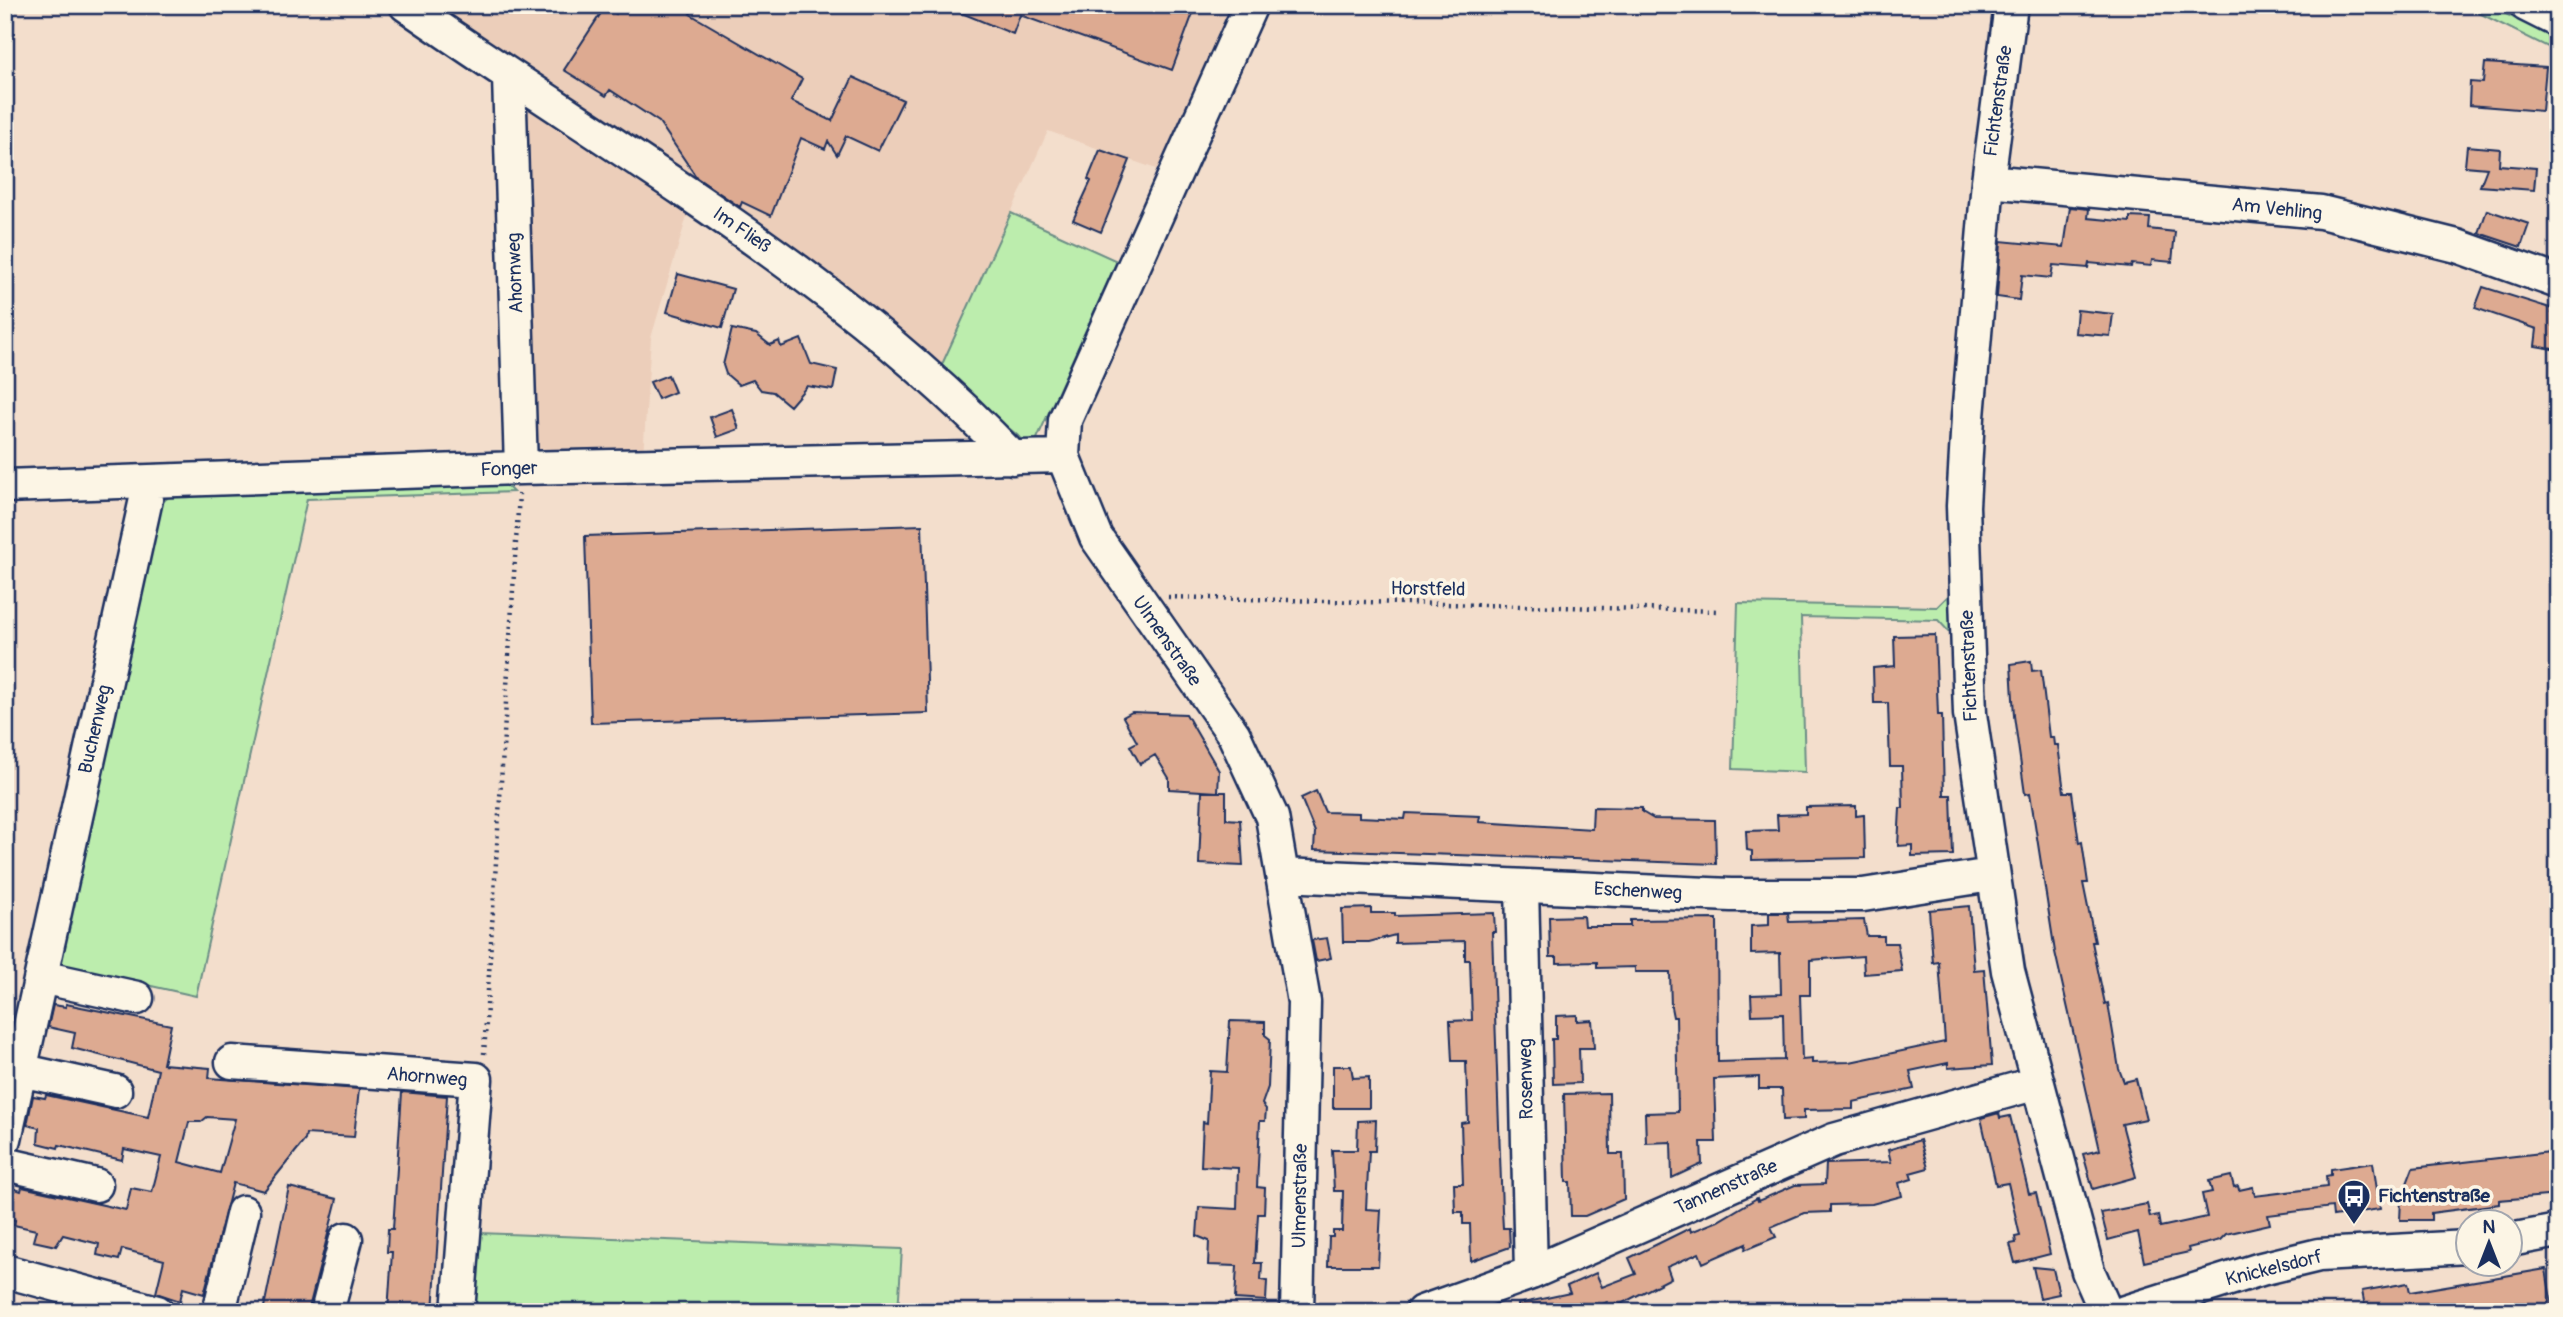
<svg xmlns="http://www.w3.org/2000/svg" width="2563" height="1317" viewBox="0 0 2563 1317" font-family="Pangolin,sans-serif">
<rect width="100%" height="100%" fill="#f3decc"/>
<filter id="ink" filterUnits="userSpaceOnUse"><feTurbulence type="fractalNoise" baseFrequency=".0143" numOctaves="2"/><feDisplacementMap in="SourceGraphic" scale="14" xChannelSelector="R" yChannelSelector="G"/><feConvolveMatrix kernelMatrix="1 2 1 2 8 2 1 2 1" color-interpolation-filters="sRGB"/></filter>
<g filter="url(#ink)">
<!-- built -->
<path fill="#ecceba" d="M446,5H1233L1159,170L1048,131L939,371L442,16Z
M531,102L690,206L651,338L643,456L541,460L527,447L517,109Z"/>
<!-- green -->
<path fill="#bcedad" stroke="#6c8e86" stroke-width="2" d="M2463,5H2487L2558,39V52Z
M1011,213L1117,261L1036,441L1028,444L939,371Z
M502,481L513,492L307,499L196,996L53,964L155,508L175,492Z
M1950,594L1952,635L1938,620L1801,617L1805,772L1733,769L1738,603L1937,607Z
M479,1233L902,1249L898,1312H473Z"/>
<!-- building -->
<path fill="#ddaa91" stroke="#1b2f5e" stroke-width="2" fill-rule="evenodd" d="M622,5H696L690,14L802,79L791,101L832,121L853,77L903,100L878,151L846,136L837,155L828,141L825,149L801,138L771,216L742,202L740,207L697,178L659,122L610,90L606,96L564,70L605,7L616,14Z
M942,5H1196L1172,70L1020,15L1013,34Z
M2485,63L2546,67L2542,111L2469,105L2470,82L2483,83Z
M2467,146L2500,149L2499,165L2536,168L2534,190L2480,186L2487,168L2465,166Z
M1100,150L1130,160L1101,232L1073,220L1091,181L1088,179Z
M2070,207L2089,209L2088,218L2130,222V217L2150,218L2149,229L2175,232L2172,262L2152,260L2151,266L2132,264L2131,267L2089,263L2088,268L2053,265L2051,278L2022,275L2019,300L1997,297L2001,241L2064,247Z
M2487,210L2529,224L2521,247L2479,233Z
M678,274L733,289L722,328L667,312Z
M2483,287L2553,309L2552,313L2558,314V350L2535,346L2537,329L2475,308Z
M2077,310L2113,314L2110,336L2075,333Z
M732,329L756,334L770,345L779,341L781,347L801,339L811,364L837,370L833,390L807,386L790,406L773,392L761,390L753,380L739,385L726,374L723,365Z
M668,375L675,392L658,399L650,382Z
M732,409L739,429L717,437L710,417Z
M922,525L928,713L591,723L585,536Z
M1935,635L1938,715H1942L1944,795H1951L1953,855L1912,856V845L1898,846L1900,808H1903L1902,766H1890L1888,703H1874L1873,668L1895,666L1894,636Z
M2031,661L2032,671L2041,670L2049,737H2053L2054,745H2058L2064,792H2072L2079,843L2082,842L2088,883H2083L2095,942H2092L2105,1004L2108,1003L2119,1069L2124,1082L2136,1079L2146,1119L2122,1124L2136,1177L2093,1189L2083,1154L2100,1150L2055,952L2030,793L2025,794L2014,716L2011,664Z
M1132,712L1186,714L1219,771L1218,792L1169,789V778L1155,755L1140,764L1130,746L1137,742L1123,717Z
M1316,791L1325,812L1359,813V817L1405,819L1406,813L1480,816L1479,822L1592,829L1593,807L1642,808V812L1654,819L1715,820L1716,864L1314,850L1315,832L1301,798Z
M1202,792H1226V819L1240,820L1243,866L1199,864Z
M1856,806V816L1864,815L1865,858L1752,860V851L1747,850L1746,831L1778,830L1777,815L1806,814V807Z
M1969,906L1974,970L1984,969L1992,1065L1948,1068V1063L1910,1071L1914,1089L1853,1102V1109L1804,1110V1119L1783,1120L1782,1089H1759V1077L1714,1079L1716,1142H1701L1702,1164L1672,1178L1671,1142L1646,1143L1645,1113L1678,1112L1676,1017H1673L1671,1007L1670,972H1635V967L1597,968V962L1557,963V957H1550L1549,917L1583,916L1584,926H1630V920L1717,919L1718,1062L1784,1060L1783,1014L1752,1015L1751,995L1781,994L1780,953L1751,954V926L1769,925V913H1788L1789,922L1864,920L1867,936H1884V943H1897L1902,971L1864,974L1863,956L1810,960V995H1800L1802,1060L1812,1059V1063L1850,1062L1945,1042L1939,962L1933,963L1929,910Z
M1371,908V913H1395V916L1494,913L1495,932H1492L1502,1210L1503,1228H1509L1510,1247L1471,1261L1470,1224H1463V1212H1455L1454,1184H1463L1461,1123L1468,1122L1466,1061H1452L1450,1021L1472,1020L1470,960H1465V941L1395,943V935L1369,942H1343L1342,909Z
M1327,938L1331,958L1316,961L1312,940Z
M66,1004L171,1025L163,1064L210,1068L209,1078L359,1089L354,1137L306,1134L305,1140L264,1191L233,1183L204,1294L183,1288L180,1301L156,1293L164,1260L122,1249L119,1260L97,1255L99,1244L63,1235L56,1246L33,1241L36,1230L14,1225L15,1220L5,1218L12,1188L21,1191L22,1187L126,1210L131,1188L152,1192L161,1157L124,1149L122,1160L59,1145L58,1148L38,1143L39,1128L27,1125L33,1096L45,1098L46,1095L148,1117L158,1070L72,1048L75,1033L48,1027L53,1005L66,1007ZM207,1117L235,1119L220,1173L179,1162L189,1122H201Z
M1577,1015V1021L1592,1020L1594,1048H1579L1580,1083L1553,1084L1552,1039H1556V1016Z
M1230,1021L1265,1022V1035L1270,1039L1268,1087L1262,1104L1266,1109L1265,1121H1260L1257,1187L1265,1188L1264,1214H1258L1255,1263H1262L1261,1280L1267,1281L1266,1301L1235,1299L1237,1266L1208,1265L1209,1241L1197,1236L1199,1207L1237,1209L1238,1168L1201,1166L1203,1122L1207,1123L1210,1071L1227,1072Z
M1333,1066H1351L1353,1078L1369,1077V1108H1333Z
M402,1092L447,1096L433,1312H388L392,1252H387L388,1229H393Z
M1609,1093L1610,1154H1623L1624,1199L1585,1216H1571L1570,1182H1566L1564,1094Z
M1999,1113L2000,1118L2010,1116L2029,1194L2036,1193L2050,1254L2015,1263L2010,1244L2016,1243L2015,1237L2020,1236L2008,1183L1996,1185L1981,1118Z
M1376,1120L1375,1151H1369L1366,1209L1381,1210L1378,1266H1328L1329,1237H1333V1231H1342L1343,1191H1334L1332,1150H1357L1358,1121Z
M1920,1140L1928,1168L1910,1173L1912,1179L1899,1183L1902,1196L1872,1204L1830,1205V1212L1804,1213L1771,1227L1776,1237L1745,1250L1746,1244L1703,1263L1699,1253L1667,1267L1671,1278L1617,1306L1616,1303L1609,1307L1607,1302L1585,1312H1519L1518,1304L1570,1293L1567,1286L1596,1273L1602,1287L1636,1274L1629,1258L1690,1228L1691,1232L1718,1221L1757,1198L1758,1201L1795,1185L1825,1184L1826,1164L1891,1162L1888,1150Z
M2558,1151V1195L2499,1200V1204L2431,1213V1220H2400L2401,1199L2413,1168Z
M2373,1163L2380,1209L2333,1216L2332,1207L2268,1215L2270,1224L2226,1234L2220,1240L2188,1248L2189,1252L2144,1262L2138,1232L2108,1240L2101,1213L2147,1204L2150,1217L2158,1215L2160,1227L2207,1217L2202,1194L2212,1192L2209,1181L2231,1176L2234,1187L2238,1186L2239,1190L2253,1187L2255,1196L2327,1187L2326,1176L2331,1175V1169Z
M289,1187L337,1199L308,1312H263Z
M2033,1267L2053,1269L2059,1294L2040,1298Z
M2546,1269L2553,1312H2366L2362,1291L2408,1283L2410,1292Z"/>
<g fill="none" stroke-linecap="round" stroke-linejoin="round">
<defs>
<path id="minor" d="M406,5C613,150 838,273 1013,458
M1251,5L1065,420L1063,456L1096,537L1234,735L1272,817L1304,1002L1297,1312
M2011,5L1988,181L1968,417L1963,506L1970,714L2008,971L2088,1271L2106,1312
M2526,5L2558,21
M509,77L521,468
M1988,181L2321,212L2457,246L2558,282
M5,486L521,468L1063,456
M1283,875L1731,895H1863L1991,875
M1522,886L1531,1273
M41,977L137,998
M232,1062L476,1079L458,1312
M20,1070L115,1091
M5,1139L150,481
M5,1164L96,1185
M2510,1240L2558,1231
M5,1271L157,1312
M219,1312L243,1212
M327,1312L346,1239
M1422,1312L1531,1273L1834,1140L2037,1083
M2125,1312L2261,1269L2319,1255L2468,1247"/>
</defs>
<!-- minor casing -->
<use href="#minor" stroke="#1b2f5e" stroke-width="37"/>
<!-- path -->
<path stroke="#1b2f5e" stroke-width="4.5" stroke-dasharray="2 5" stroke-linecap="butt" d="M1168,597L1719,611
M484,1054L519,494"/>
<!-- minor -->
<use href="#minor" stroke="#fcf5e5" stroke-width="32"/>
</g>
</g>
<!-- icons -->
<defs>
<symbol id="bus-pin" viewBox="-11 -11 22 30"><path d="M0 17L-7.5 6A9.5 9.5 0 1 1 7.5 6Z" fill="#1b2f5e" stroke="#fcf5e5"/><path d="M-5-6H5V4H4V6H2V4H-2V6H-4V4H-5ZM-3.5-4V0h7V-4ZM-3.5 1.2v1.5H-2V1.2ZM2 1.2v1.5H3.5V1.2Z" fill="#fff"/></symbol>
</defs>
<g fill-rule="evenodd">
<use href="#bus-pin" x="2335" y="1177" width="38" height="52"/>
</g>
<g text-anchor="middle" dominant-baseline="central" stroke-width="7" stroke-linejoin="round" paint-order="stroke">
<!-- street labels -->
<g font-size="19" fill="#1b2f5e" stroke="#fcf5e5">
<text transform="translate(1998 101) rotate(-82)">Fichtenstraße</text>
<text transform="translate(2277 209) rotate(6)">Am Vehling</text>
<text transform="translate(742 230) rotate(35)">Im Fließ</text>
<text transform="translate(515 273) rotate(-92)">Ahornweg</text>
<text transform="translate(509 469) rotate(-2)">Fonger</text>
<text transform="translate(1428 589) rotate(1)">Horstfeld</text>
<text transform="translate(1167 641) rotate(55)">Ulmenstraße</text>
<text transform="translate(1969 666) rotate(-92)">Fichtenstraße</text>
<text transform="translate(95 729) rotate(-77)">Buchenweg</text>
<text transform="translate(1638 891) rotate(3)">Eschenweg</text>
<text transform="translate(427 1077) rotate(5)">Ahornweg</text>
<text transform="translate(1526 1079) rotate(-91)">Rosenweg</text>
<text transform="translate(1726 1187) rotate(-24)">Tannenstraße</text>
<text transform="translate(1300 1196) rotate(-89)">Ulmenstraße</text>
<text transform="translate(2274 1268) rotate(-14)">Knickelsdorf</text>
</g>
<!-- poi labels -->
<g font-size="19" font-weight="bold" fill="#1b2f5e" stroke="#fcf5e5" text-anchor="start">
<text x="2378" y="1196">Fichtenstraße</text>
</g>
</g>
<!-- margin -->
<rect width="2563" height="1317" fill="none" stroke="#fcf5e5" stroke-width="28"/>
<rect x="14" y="14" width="2535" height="1289" fill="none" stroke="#1b2f5e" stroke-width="2.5" filter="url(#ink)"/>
<!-- north arrow -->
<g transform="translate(2489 1243)"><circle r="33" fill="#fcf5e5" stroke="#a2a6af" stroke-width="2"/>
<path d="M0-5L12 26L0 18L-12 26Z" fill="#1b2f5e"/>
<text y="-10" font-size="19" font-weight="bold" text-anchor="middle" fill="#1b2f5e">N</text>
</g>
</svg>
